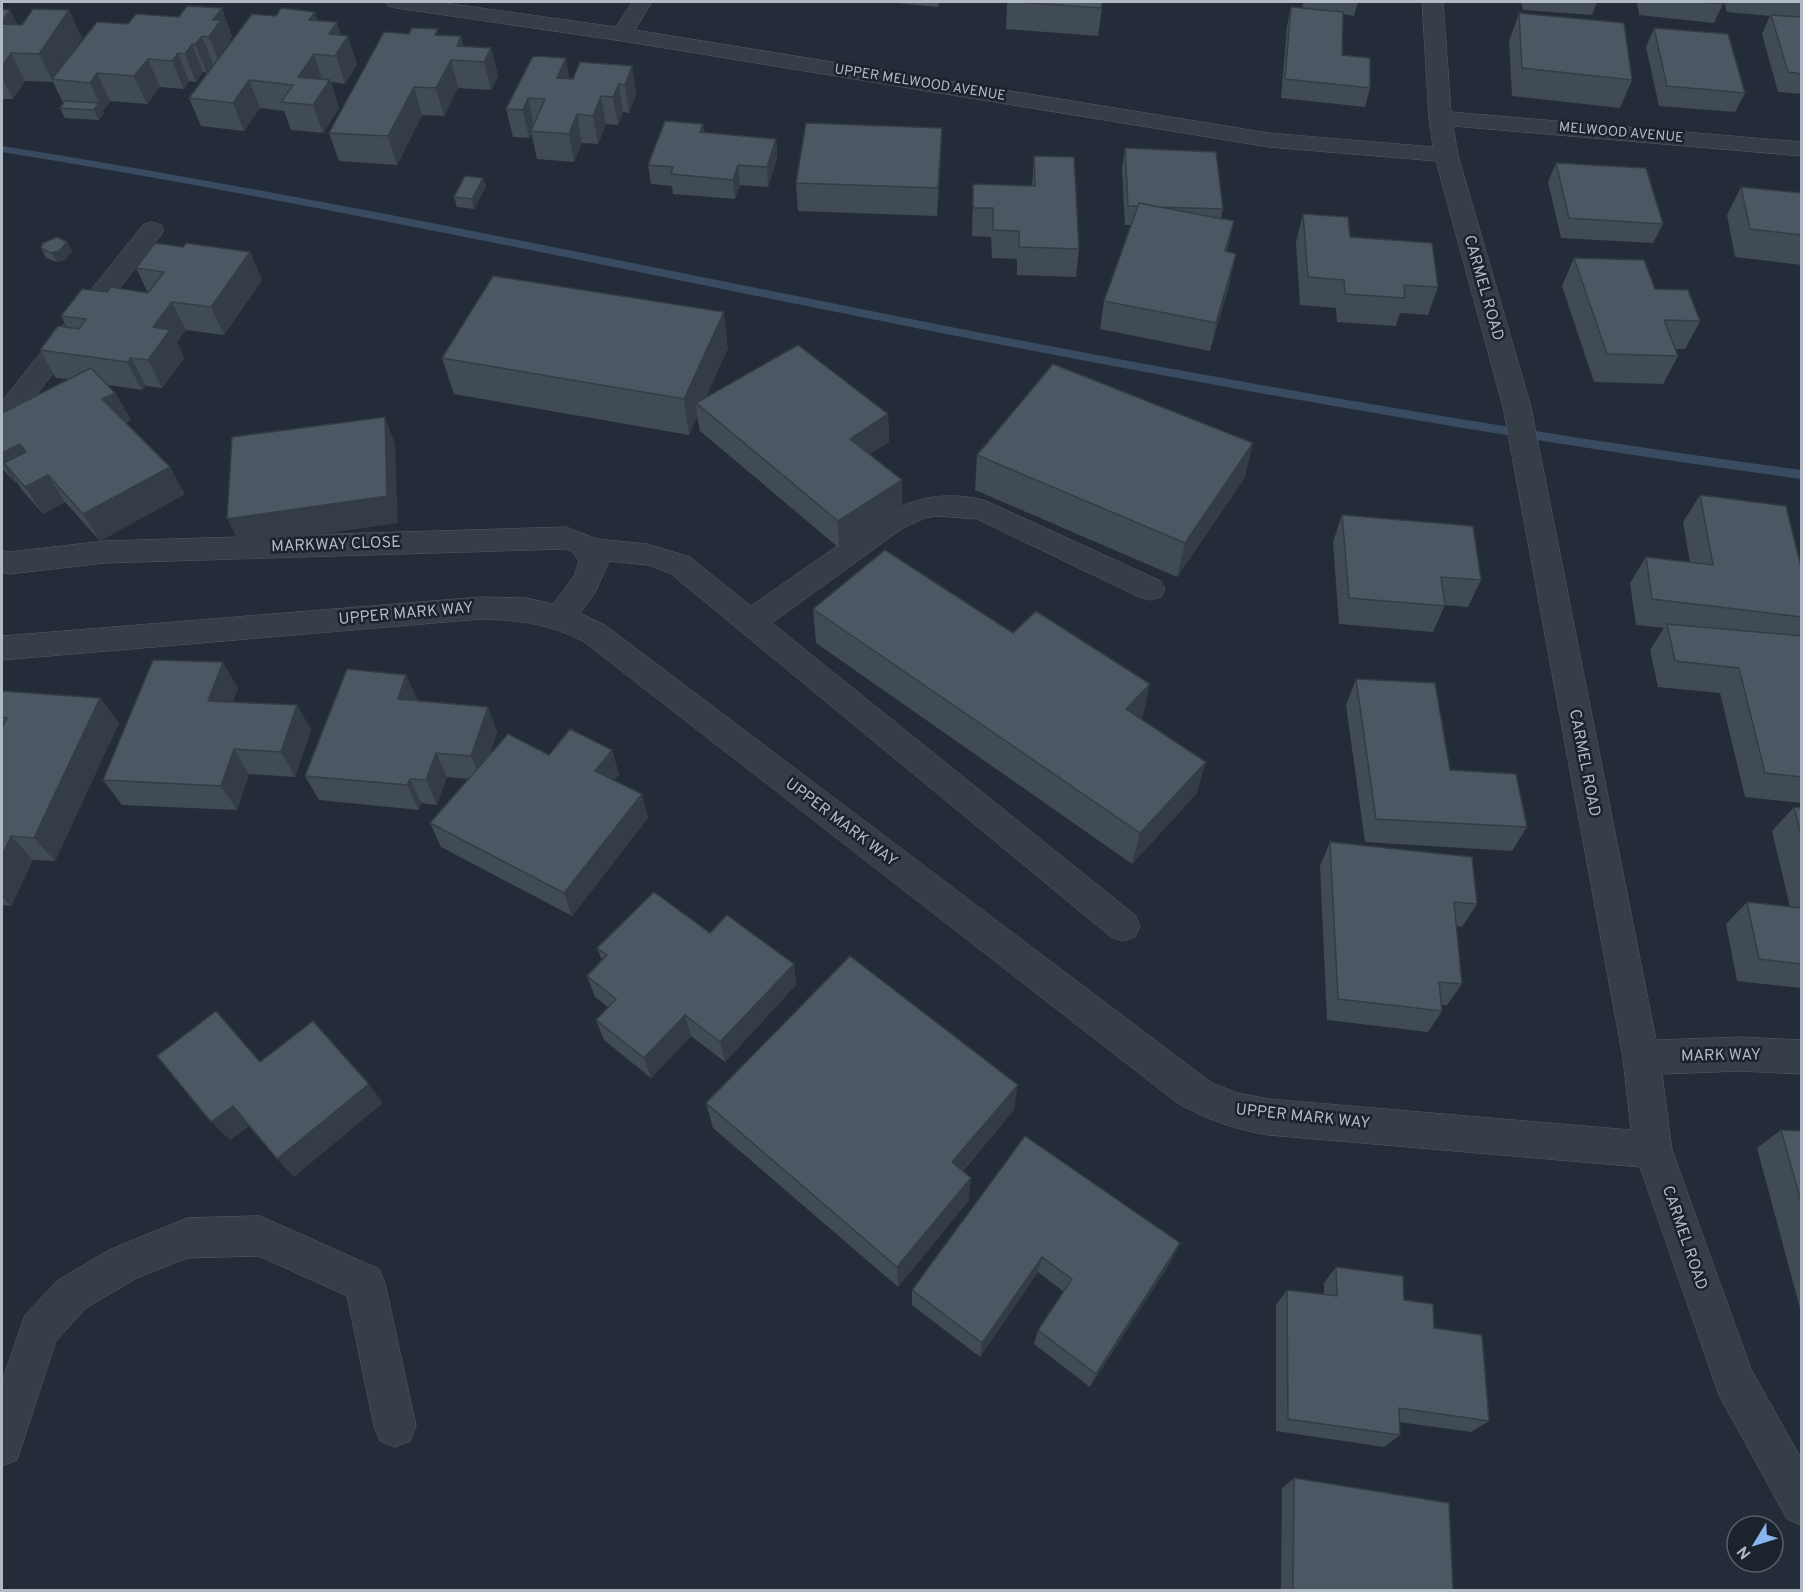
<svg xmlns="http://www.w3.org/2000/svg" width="1803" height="1592" viewBox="0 0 1803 1592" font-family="Overpass,sans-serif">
<rect width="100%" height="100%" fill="#232c38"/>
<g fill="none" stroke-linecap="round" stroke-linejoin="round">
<!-- stream -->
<path fill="#394b60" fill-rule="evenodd" d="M2,146C317,196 628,263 941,325C1226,381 1513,431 1802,470V479C1513,440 1226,389 941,333C628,271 317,203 2,152Z"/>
<defs>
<path id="street" d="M385,2H438L616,27L632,2H652L635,30L1269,133L1433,147L1429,118L1422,2H1443L1451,112L1802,142V156L1453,126L1458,155L1531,407L1656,1040L1740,1037L1802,1040V1074L1740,1071L1662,1074L1672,1150L1751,1369L1802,1460V1526L1787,1519L1719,1395L1640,1167L1269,1135C1236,1130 1205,1119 1176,1102L583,641C549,624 519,620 481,619L2,660V636L481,597L526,598L553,604L574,576L579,561L572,551L565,549L105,563L9,574L2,572V550L9,552L105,541L566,527L597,539L647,544L690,557L751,606C779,587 806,567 834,548C884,513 919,485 984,500L1161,581L1165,589L1161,597L1150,600L1139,597L977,519L937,516L925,518L903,528L772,623L1135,915L1140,926L1135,937L1123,941L1111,937L670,573L647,565L609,561L596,591L580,613L605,625L1212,1083L1238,1093L1269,1099L1631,1130L1623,1058L1503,407L1436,161L1269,147L622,41L396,8L389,6Z
M152,222L161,225L164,230L161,235L12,426L2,428V401L143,225Z
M260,1216L379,1269L385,1283L416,1426L410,1441L395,1447L380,1441L374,1426L347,1296L259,1256L187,1258L137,1278L86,1308L56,1341L17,1460L2,1466V1381L25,1315L58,1280L109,1250L187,1218Z"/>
</defs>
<!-- street casing -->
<use href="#street" stroke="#545c66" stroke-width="1"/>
<!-- street -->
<use href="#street" fill="#363e48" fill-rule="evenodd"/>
</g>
<!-- wall -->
<path fill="#404b55" d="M896,2H940L938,7L896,3Z
M943,2H961V3Z
M1007,2H1103L1098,36L1006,29Z
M1303,2H1358L1354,16L1343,14L1342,55L1370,88L1365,107L1281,98L1287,26L1291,7L1310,9L1302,8Z
M1521,2H1597L1592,15L1523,10Z
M1637,2H1722L1723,4L1714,23L1639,15Z
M1724,2H1802V94L1778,92L1762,34L1770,16L1727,12Z
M2,9L17,25L82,38L70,56L97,22L232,36L229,41L230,44L318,21L341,35L357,64L345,84L331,82L339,108L323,133L291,130L284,111L260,108L244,131L201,126L189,98L214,64H213L207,73L203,72L196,82L189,81L184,89L160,87L147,104L110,101L103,111L104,113L99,120L65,118L60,108L63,103L53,82L25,81L13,99H2Z
M1519,13L1632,80L1620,108L1512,96L1509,41Z
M1654,28L1745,93L1735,112L1659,106L1646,47Z
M439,35L464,46L491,48L498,76L491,90L458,88L444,116L422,115L397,165L339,161L329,133Z
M533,56L570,79H573L632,66L636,94L629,113L623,112L618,125L606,124L598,144L582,143L574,162L537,159L531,132L529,138L513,137L506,109Z
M704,133L776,139L777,158L768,187L740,185L735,199L673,194L672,186L651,184L648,165Z
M1125,148L1223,209L1221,218L1228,252L1230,282L1210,351L1100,329L1104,301L1131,225H1125L1122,168Z
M1034,156L1079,249L1076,277L1017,275V259L992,258L991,237L972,236L973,184L1032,186Z
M941,157L937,216L798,211L796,183Z
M1556,163L1663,224L1653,243L1561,238L1548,182Z
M483,178L486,187L474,209L457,207L454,197Z
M1741,187L1802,193V265L1735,257L1727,215Z
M1303,214L1350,237L1438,287L1428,315L1400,313L1396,326L1337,322L1336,308L1300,305L1296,242Z
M67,242L72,251L65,260L57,262L46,258L41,248Z
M183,247L250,252L262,280L224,335L186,330L177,342L184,358L162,388L146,386L142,390L108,385L115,393L131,420L126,423L185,494L100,541L65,502L43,514L22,490L17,482L15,483L2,468V413L68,379L56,378L40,350L67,327L61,316L107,292L148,293L136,268Z
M1574,258L1655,289L1700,321L1685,349H1675L1678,356L1663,384L1594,382L1562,286Z
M728,348L706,397L888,414L889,442L869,454L902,507L839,548L700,431L697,416L689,435L454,394L442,358Z
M1253,443L1244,479L1177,577L975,490L977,455Z
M1700,495L1802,571V633L1799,636H1802V803L1745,797L1720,693L1658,687L1650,650L1664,628L1636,625L1630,583L1646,557L1690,562L1683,522Z
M1342,515L1481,580L1468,607L1445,605L1433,632L1339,624L1333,542Z
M813,609L1013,633L1143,717L1141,719L1197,793L1132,864L816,643Z
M406,675L417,701L488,707L497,732L490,754L549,755L612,750L619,775L614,780L642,794L648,818L572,916L441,847L430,823L468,779L447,777L437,805L421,803L419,810L319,800L305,776Z
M1356,679L1450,770L1527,827L1512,851L1365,842L1346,705Z
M238,688L233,702L297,705L311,730L295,777L249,774L237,810L122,805L103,780Z
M2,691L100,698L119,723L55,861L33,860L11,906L2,905Z
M1794,807L1802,808V988L1737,981L1726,924L1747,902L1790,907L1772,831Z
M1330,842L1477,904L1462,927L1456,926L1462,984L1447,1005H1441L1442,1011L1428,1032L1327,1020L1320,866Z
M710,933L794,964L796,985L725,1062L691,1036L651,1078L604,1040L596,1020L608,1007L595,997L587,976L602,960L597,948Z
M706,1103L1014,1110L963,1171L969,1200L898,1287L713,1128Z
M1781,1130L1802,1131V1316L1757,1148Z
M1025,1136L1172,1260L1090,1387L1034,1344L1038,1330L1064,1292L1038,1272L980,1357L912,1305V1290Z
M1336,1267L1404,1300L1434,1328L1489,1421L1471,1432L1399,1422L1400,1435L1384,1447L1276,1431V1305L1287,1290L1324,1295V1283Z
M1294,1478L1453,1590H1281L1282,1488Z"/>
<!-- shaded-wall -->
<path fill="#343d45" d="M222,8L232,36L229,41L232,48L220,65L209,37L213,20Z
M10,10L24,38L2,28V21Z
M69,10L82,38L54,80L52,79L53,82L39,54Z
M315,12L324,40L309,20Z
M337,22L344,44L348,36L357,64L345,84L329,34Z
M202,36L213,64L207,73L195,45Z
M461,36L467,61L457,46Z
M192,44L203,72L196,82L185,54Z
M491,48L498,76L491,90L484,62Z
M11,53L25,81L13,99L2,78V67Z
M178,53L189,81L184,89L172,61Z
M314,54L323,82L298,77Z
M566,58L571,86L557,78Z
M148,59L160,87L147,104L134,76Z
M451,60L458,88L444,116L436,88Z
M632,66L636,94L629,113L625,85Z
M97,73L110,101L103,111L90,83Z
M249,80L260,108L244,131L233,103Z
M330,80L339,108L323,133L313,105Z
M619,84L623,112L618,125L613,97Z
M414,87L422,115L397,165L388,136Z
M601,96L606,124L598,144L593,116Z
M528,98L534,126L529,138L523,110Z
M99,103L104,113L99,120L94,110Z
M577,114L582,143L574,162L569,134Z
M703,124L706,143L700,132Z
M942,128L941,157L937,216L938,188Z
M776,139L777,158L768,187L767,167Z
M738,165L740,185L735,199L733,180Z
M483,178L486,187L474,209L472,199Z
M1234,221L1228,249L1219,280L1225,251Z
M67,242L72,251L65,260L57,262L51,253Z
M250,252L262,280L224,335L211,307Z
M1236,254L1230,282L1210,351L1216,323Z
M172,302L186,330L177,342L184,358L162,388L148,360L153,327Z
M724,312L728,348L701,408L696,403L697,416L689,435L684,399Z
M131,358L146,386L142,390L127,362Z
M115,393L131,420L118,427L102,399Z
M888,414L889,442L851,466L850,439Z
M385,417L395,444L398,523L241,546L227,519Z
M1253,443L1244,479L1177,577L1185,543Z
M20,444L37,472L4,463L17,482L15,483L2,463V453Z
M170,467L185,494L100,541L83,514Z
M48,475L65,502L43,514L25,487Z
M902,480V507L839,548L838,521Z
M223,662L238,688L224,726L208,701Z
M406,675L418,700L409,724L398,699Z
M1150,684L1143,717L1119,741L1126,709Z
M100,698L119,723L55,861L34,838Z
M297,705L311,730L295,777L281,752Z
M488,707L497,732L482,781L471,756Z
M234,749L249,774L237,810L221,786Z
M612,750L619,775L602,795L595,771Z
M436,753L447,777L437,805L426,780Z
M1206,762L1197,793L1132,864L1140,833Z
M410,779L421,803L419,810L407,785Z
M642,794L648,818L572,916L564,893Z
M11,836L33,860L11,906L2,897V856Z
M794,964L796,985L725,1062L720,1042Z
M685,1015L691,1036L651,1078L644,1058Z
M369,1084L383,1103L294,1177L277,1159Z
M1018,1085L1014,1110L950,1185L952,1162Z
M233,1106L251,1125L230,1140L211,1122Z
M971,1178L969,1200L898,1287L897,1267Z
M1180,1243L1172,1260L1090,1387L1096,1374Z
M1042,1257L1038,1272L980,1357L982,1343Z"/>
<!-- building -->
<path fill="#4b5763" stroke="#343d45" stroke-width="1.5" d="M1017,2H1102L1101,8Z
M1699,2H1722L1723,4Z
M187,6L222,8L213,20H221L209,37L202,36L195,45L192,44L185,54L178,53L172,61L148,59L134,76L97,73L90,83L52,79L97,22L128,24L136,14L179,17Z
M1291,7L1343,12L1342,55L1370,58V88L1285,79Z
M281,8L315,12L309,20L337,22L329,34L348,36L335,56L314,54L298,77L330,80L313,105L281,102L293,85L249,80L233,103L189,98L252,14L276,16Z
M2,9L10,10L2,21Z
M33,9L69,10L39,54L11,53L2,67V24L22,25Z
M1519,13L1624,23L1632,80L1522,68Z
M1771,15L1802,17V74L1788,72Z
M412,28L438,29L435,35L461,36L457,46L491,48L484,62L451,60L436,88L414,87L388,136L329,133L384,32L409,34Z
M1654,28L1728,34L1745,93L1667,86Z
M533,56L566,58L557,78L573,79L580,62L632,66L625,85L619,84L613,97L601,96L593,116L577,114L569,134L531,131L545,99L528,98L523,110L506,109Z
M65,101L99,103L94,110L60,108Z
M665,121L703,124L700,132L776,139L767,167L738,165L733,180L671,174L673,167L648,165Z
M806,123L942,128L938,188L796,183Z
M1125,148L1216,152L1223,209L1158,207L1139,203L1138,206H1128Z
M1034,156L1074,157L1079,249L1019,247V231L993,230V208H973V184L1035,186Z
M1556,163L1646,168L1663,224L1569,218Z
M465,176L483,178L472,199L454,197Z
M1741,187L1802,193V235L1750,229Z
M1139,203L1234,221L1225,251L1236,254L1216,323L1104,301Z
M1303,214L1348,217L1350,237L1432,243L1438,287L1404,285L1405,298L1345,294L1344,280L1308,277Z
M57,237L67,242L59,251L51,253L41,248L43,243Z
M155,243L183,247L186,243L250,252L211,307L172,302L153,327L170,330L148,360L131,358L127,362L40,350L58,326L79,329L86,319L61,316L82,289L107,292L111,287L148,293L164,272L136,268Z
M1574,258L1644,260L1655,289L1688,290L1700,321L1664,320L1678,356L1607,354Z
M493,276L724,312L684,399L442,358Z
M798,345L888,414L850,439L902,480L838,521L696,403Z
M1053,364L1253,443L1185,543L977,455Z
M91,368L115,393L102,399L170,467L83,514L48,475L25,487L4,463L26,452L20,444L2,453V413Z
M385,417L387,496L227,519L232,437Z
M1700,495L1786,506L1802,571V617L1652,599L1646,557L1713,565Z
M1342,515L1473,526L1481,580L1441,577L1445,606L1349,598Z
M885,550L1013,633L1036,611L1150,684L1126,709L1206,762L1140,833L813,609Z
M1667,624L1802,636V777L1765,773L1739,668L1675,661Z
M153,660L223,662L208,701L297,705L281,752L234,749L221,786L103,780Z
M347,669L406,675L398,699L488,707L471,756L436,753L426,780L410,779L407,785L305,776Z
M1356,679L1435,683L1450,770L1516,774L1527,827L1376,819Z
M2,691L100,698L34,838L11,836L2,856V728L7,718L2,717Z
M570,729L612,750L595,771L642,794L564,893L430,823L508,734L549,755Z
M1794,807L1802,808V839Z
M1330,842L1472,857L1477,904L1454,902L1462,984L1439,982L1442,1011L1338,999Z
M654,892L710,933L727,915L794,964L720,1042L685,1015L644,1058L596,1020L616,999L587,976L607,955L597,948Z
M1747,902L1802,908V964L1759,959Z
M850,956L1018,1085L952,1162L971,1178L897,1267L706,1103Z
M216,1011L260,1062L313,1021L369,1084L277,1159L233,1106L211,1122L157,1056Z
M1781,1130L1802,1131V1205Z
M1025,1136L1180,1243L1096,1374L1038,1330L1072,1279L1042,1257L982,1343L912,1290Z
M1336,1267L1403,1276L1404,1300L1433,1304L1434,1328L1482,1335L1489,1421L1399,1408L1400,1435L1288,1419L1287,1290L1337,1296Z
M1294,1478L1449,1503L1453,1590H1293Z"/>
<g text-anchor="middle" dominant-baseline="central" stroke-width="5" stroke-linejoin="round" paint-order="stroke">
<!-- far-street labels -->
<g font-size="14" fill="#b1b9c4" stroke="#1b232d">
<text transform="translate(920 83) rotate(9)">UPPER MELWOOD AVENUE</text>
<text transform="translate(1621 133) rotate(5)">MELWOOD AVENUE</text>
</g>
<!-- street labels -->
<g font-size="16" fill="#b1b9c4" stroke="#1b232d">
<text transform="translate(1483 288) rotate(74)">CARMEL ROAD</text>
<text transform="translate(336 545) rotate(-2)">MARKWAY CLOSE</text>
<text transform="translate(406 614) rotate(-5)">UPPER MARK WAY</text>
<text transform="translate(1584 763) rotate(79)">CARMEL ROAD</text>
<text transform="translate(841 823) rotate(37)">UPPER MARK WAY</text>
<text transform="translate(1721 1056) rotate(-1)">MARK WAY</text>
<text transform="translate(1303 1117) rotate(6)">UPPER MARK WAY</text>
<text transform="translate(1684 1238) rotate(71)">CARMEL ROAD</text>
</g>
</g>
<!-- border -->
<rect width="1803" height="1592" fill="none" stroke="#b1b9c4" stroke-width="6"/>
<!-- north arrow -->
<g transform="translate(1755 1544) rotate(232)"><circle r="28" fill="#1b232d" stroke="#575f69" stroke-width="1.5"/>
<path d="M0-4.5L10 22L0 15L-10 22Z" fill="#8ab5f0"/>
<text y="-9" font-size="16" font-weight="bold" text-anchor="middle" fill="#b1b9c4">N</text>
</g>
</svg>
